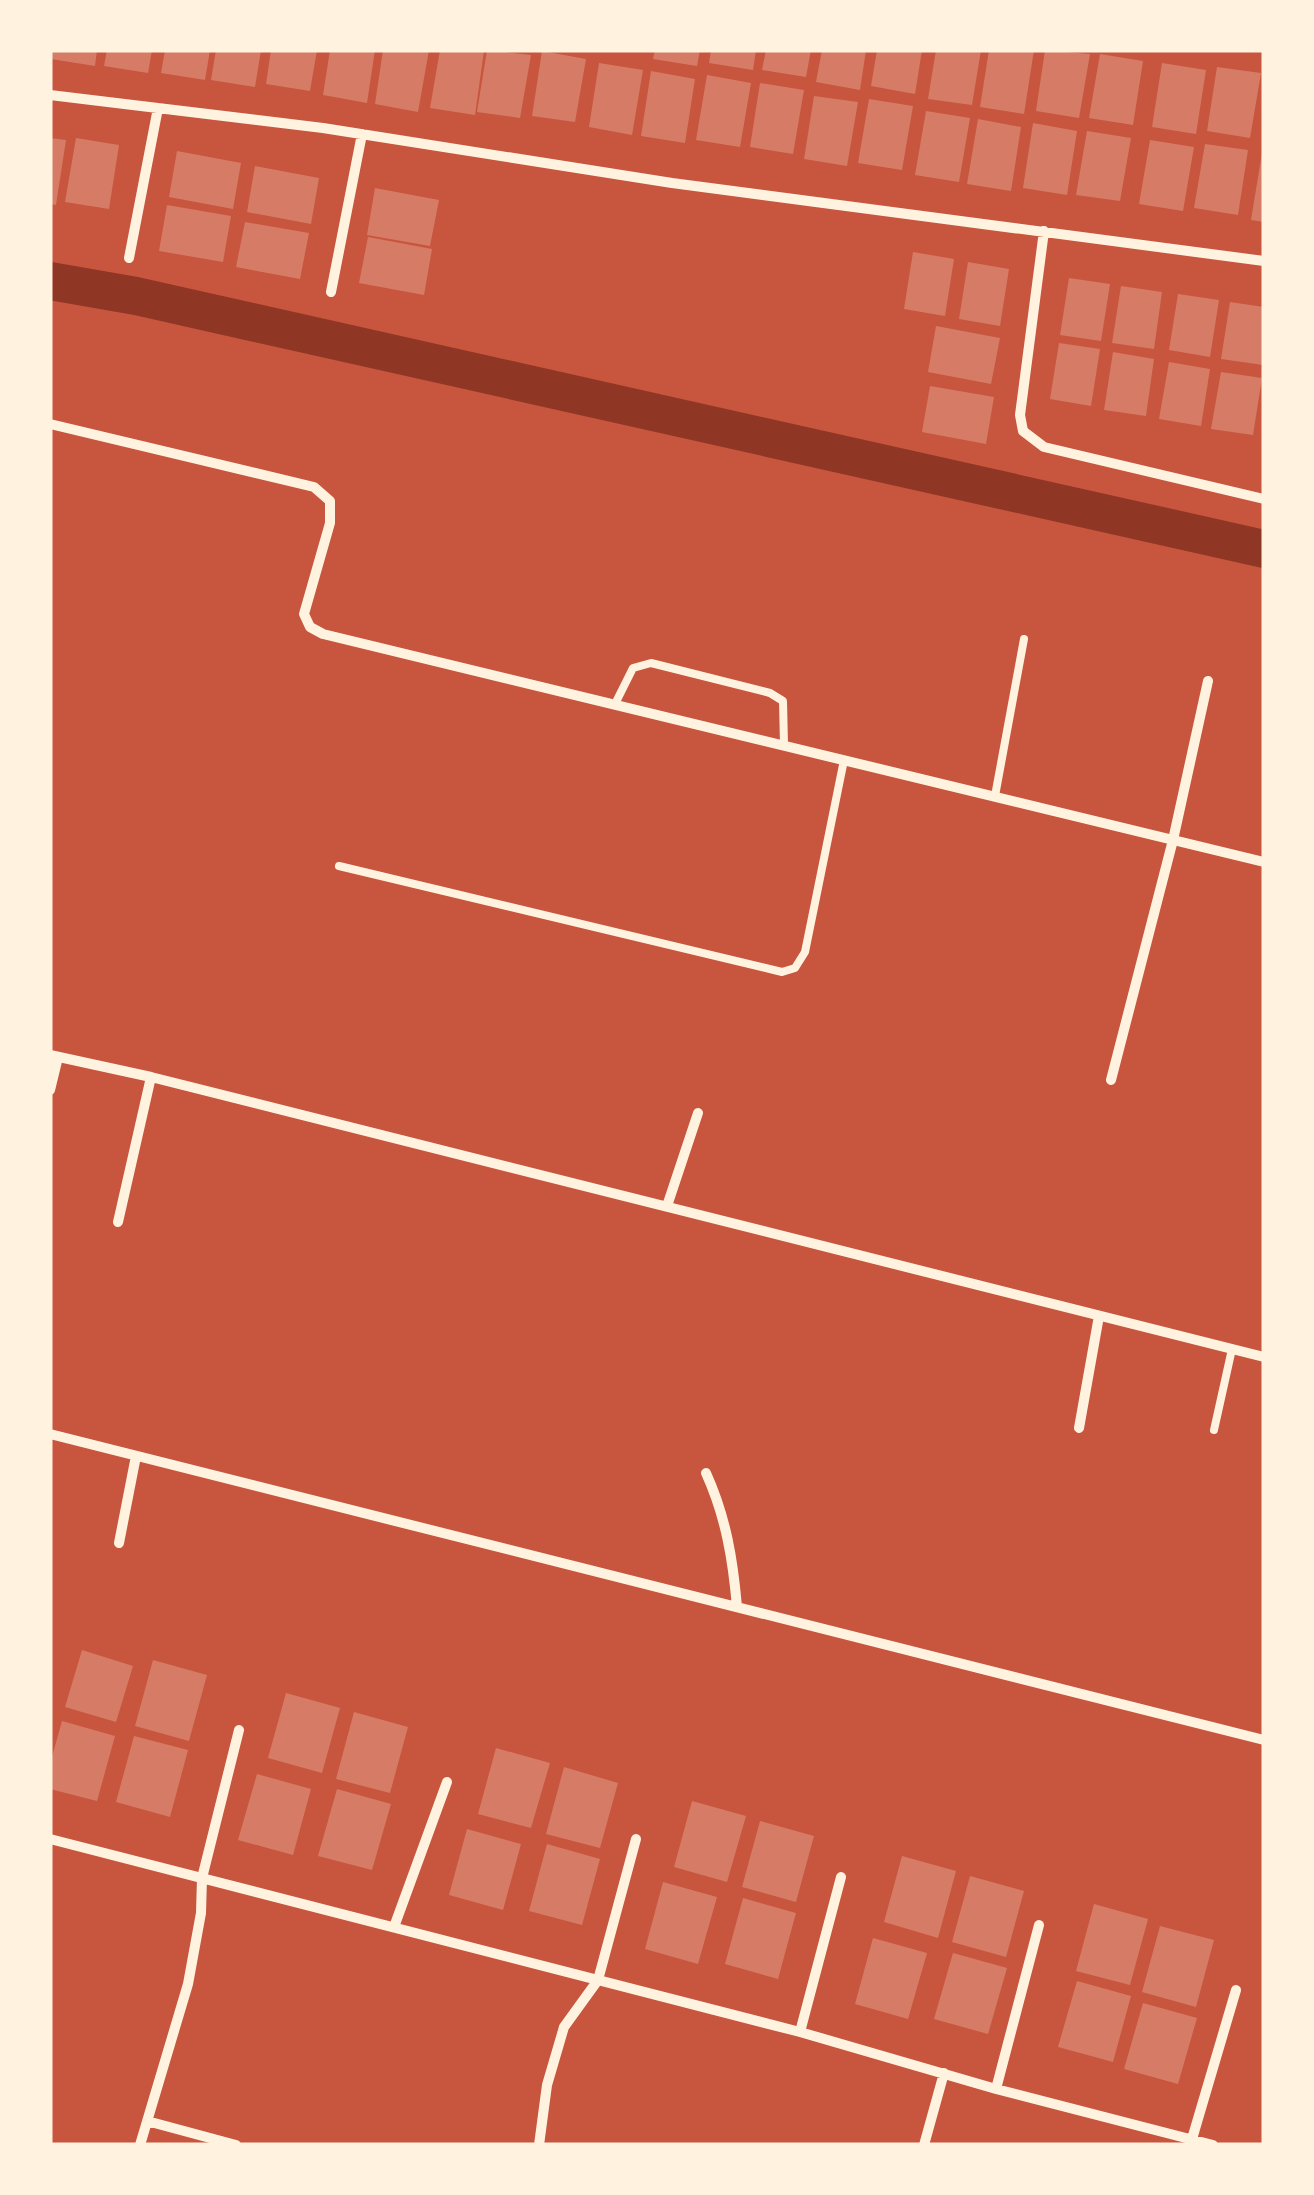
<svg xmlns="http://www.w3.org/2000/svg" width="1314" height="2195" viewBox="0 0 1314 2195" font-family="'DejaVu Sans',sans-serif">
<rect width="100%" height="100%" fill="#c8553d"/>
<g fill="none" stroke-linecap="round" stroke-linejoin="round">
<!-- canal -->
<path stroke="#8f3625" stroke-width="38" d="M50,281L136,296L1264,549"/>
</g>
<!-- building -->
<path fill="#d67c66" d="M52,50H97L95,66L51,59Z
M107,50H152L148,73L104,66Z
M165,50H210L205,80L161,73Z
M216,50H261L255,87L211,80Z
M271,50H317L310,91L266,84Z
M330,50H375L367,103L323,95Z
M383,50H429L418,112L375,104Z
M440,50L484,51L475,115L430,108Z
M487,50L531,55L520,118L477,112Z
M655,50H700L697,66L653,59Z
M711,50H756L753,70L709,63Z
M766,50H811L806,77L762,70Z
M822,50H866L860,90L816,82Z
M877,50H922L915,94L871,86Z
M936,50H981L972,105L928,99Z
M989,50H1034L1024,114L980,107Z
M1045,50L1090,54L1079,118L1036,111Z
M542,51L586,59L575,122L532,116Z
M1100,54L1143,61L1133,125L1089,118Z
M599,63L643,70L632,135L589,127Z
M1162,63L1206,70L1196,134L1152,127Z
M1217,67L1261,73L1250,138L1207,131Z
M651,71L695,79L685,143L641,136Z
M707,75L751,83L740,147L696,140Z
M760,83L804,90L793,154L750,147Z
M814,96L858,102L847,166L804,159Z
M869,99L913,106L902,170L858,163Z
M926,111L970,118L959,182L915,175Z
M978,119L1021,127L1011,191L967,184Z
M1033,123L1077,131L1067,195L1023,188Z
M1087,131L1131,138L1120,201L1076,195Z
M50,138L66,140L56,205L50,204Z
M76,138L119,145L109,209L65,202Z
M1150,140L1194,147L1183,211L1139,204Z
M1205,144L1248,150L1238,215L1194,208Z
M177,151L241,163L233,209L169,197Z
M1262,153H1264V222L1251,220Z
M255,166L319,178L311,224L247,212Z
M375,188L439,200L430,246L367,235Z
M167,205L231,216L223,262L159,251Z
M245,222L309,233L300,279L236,267Z
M368,237L432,249L424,295L359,283Z
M913,252L954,259L945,316L904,309Z
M968,262L1009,269L1000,326L959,319Z
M1069,278L1110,284L1101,341L1060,335Z
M1121,286L1162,292L1154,349L1112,343Z
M1178,294L1219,300L1210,357L1169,350Z
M1230,302L1264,307L1263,365L1221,359Z
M936,326L1000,338L991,384L928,372Z
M1059,343L1100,349L1091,406L1050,399Z
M1113,352L1154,359L1146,416L1104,410Z
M1169,362L1210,369L1201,426L1159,419Z
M1221,372L1262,378L1253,435L1211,429Z
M930,386L994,397L986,444L922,432Z
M82,1650L133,1666L116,1722L65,1707Z
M153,1660L207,1675L189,1741L135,1726Z
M286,1693L340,1708L322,1773L268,1758Z
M354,1712L408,1727L390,1793L336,1779Z
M62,1721L115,1736L97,1801L50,1789V1764Z
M134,1736L188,1750L170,1817L116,1802Z
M496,1748L550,1763L531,1828L478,1814Z
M564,1767L618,1783L600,1848L546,1834Z
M257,1774L311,1789L293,1855L238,1840Z
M337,1789L391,1804L372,1870L318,1856Z
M692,1801L746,1816L727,1882L674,1867Z
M760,1821L814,1836L796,1902L742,1887Z
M467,1829L521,1844L503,1910L449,1895Z
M547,1844L600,1859L582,1925L529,1911Z
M902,1856L956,1871L938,1938L884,1922Z
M970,1876L1024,1891L1006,1957L952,1942Z
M663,1882L717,1897L698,1964L645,1949Z
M743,1898L796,1913L778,1979L725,1964Z
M1094,1904L1148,1919L1130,1985L1076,1971Z
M1160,1926L1214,1940L1196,2007L1142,1992Z
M873,1938L927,1953L908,2019L855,2004Z
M953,1953L1007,1968L988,2034L934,2019Z
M1077,1981L1131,1996L1113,2062L1058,2047Z
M1143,2003L1197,2018L1178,2084L1124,2069Z"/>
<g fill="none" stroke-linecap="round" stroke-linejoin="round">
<!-- service -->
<path stroke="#fff3e0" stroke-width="8" d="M615,704L633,668L651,663L770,693L783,701L784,745
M995,796L1024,639
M339,866L782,972L795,968L805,952L844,760
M1214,1430L1232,1349"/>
<!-- minor -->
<path stroke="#fff3e0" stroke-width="10" d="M50,95L323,128L672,183L1264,261
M1044,231L1020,415L1023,431L1044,447L1264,499
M129,258L158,108
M331,292L362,134
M50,424L314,487L330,501V523L304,614L310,627L323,634L1264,862
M50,1055L151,1077L1264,1357
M1111,1080L1173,840L1208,681
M50,1090L58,1057
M667,1206L698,1113
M118,1222L151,1077
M1079,1428L1099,1316
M50,1434L1264,1740
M706,1473C726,1517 733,1560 737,1607
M119,1543L136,1456
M50,1839L800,2032L996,2089L1213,2145
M394,1927L447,1782
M800,2032L841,1877
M996,2089L1039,1925
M147,2121L236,2145
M1192,2139L1236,1990
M140,2145L188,1984L201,1913L202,1878L239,1730
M539,2145L547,2085L564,2027L598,1980L636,1839
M924,2145L944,2073"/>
</g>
<!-- border -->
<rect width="1314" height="2195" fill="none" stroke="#fff3e0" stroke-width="105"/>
</svg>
